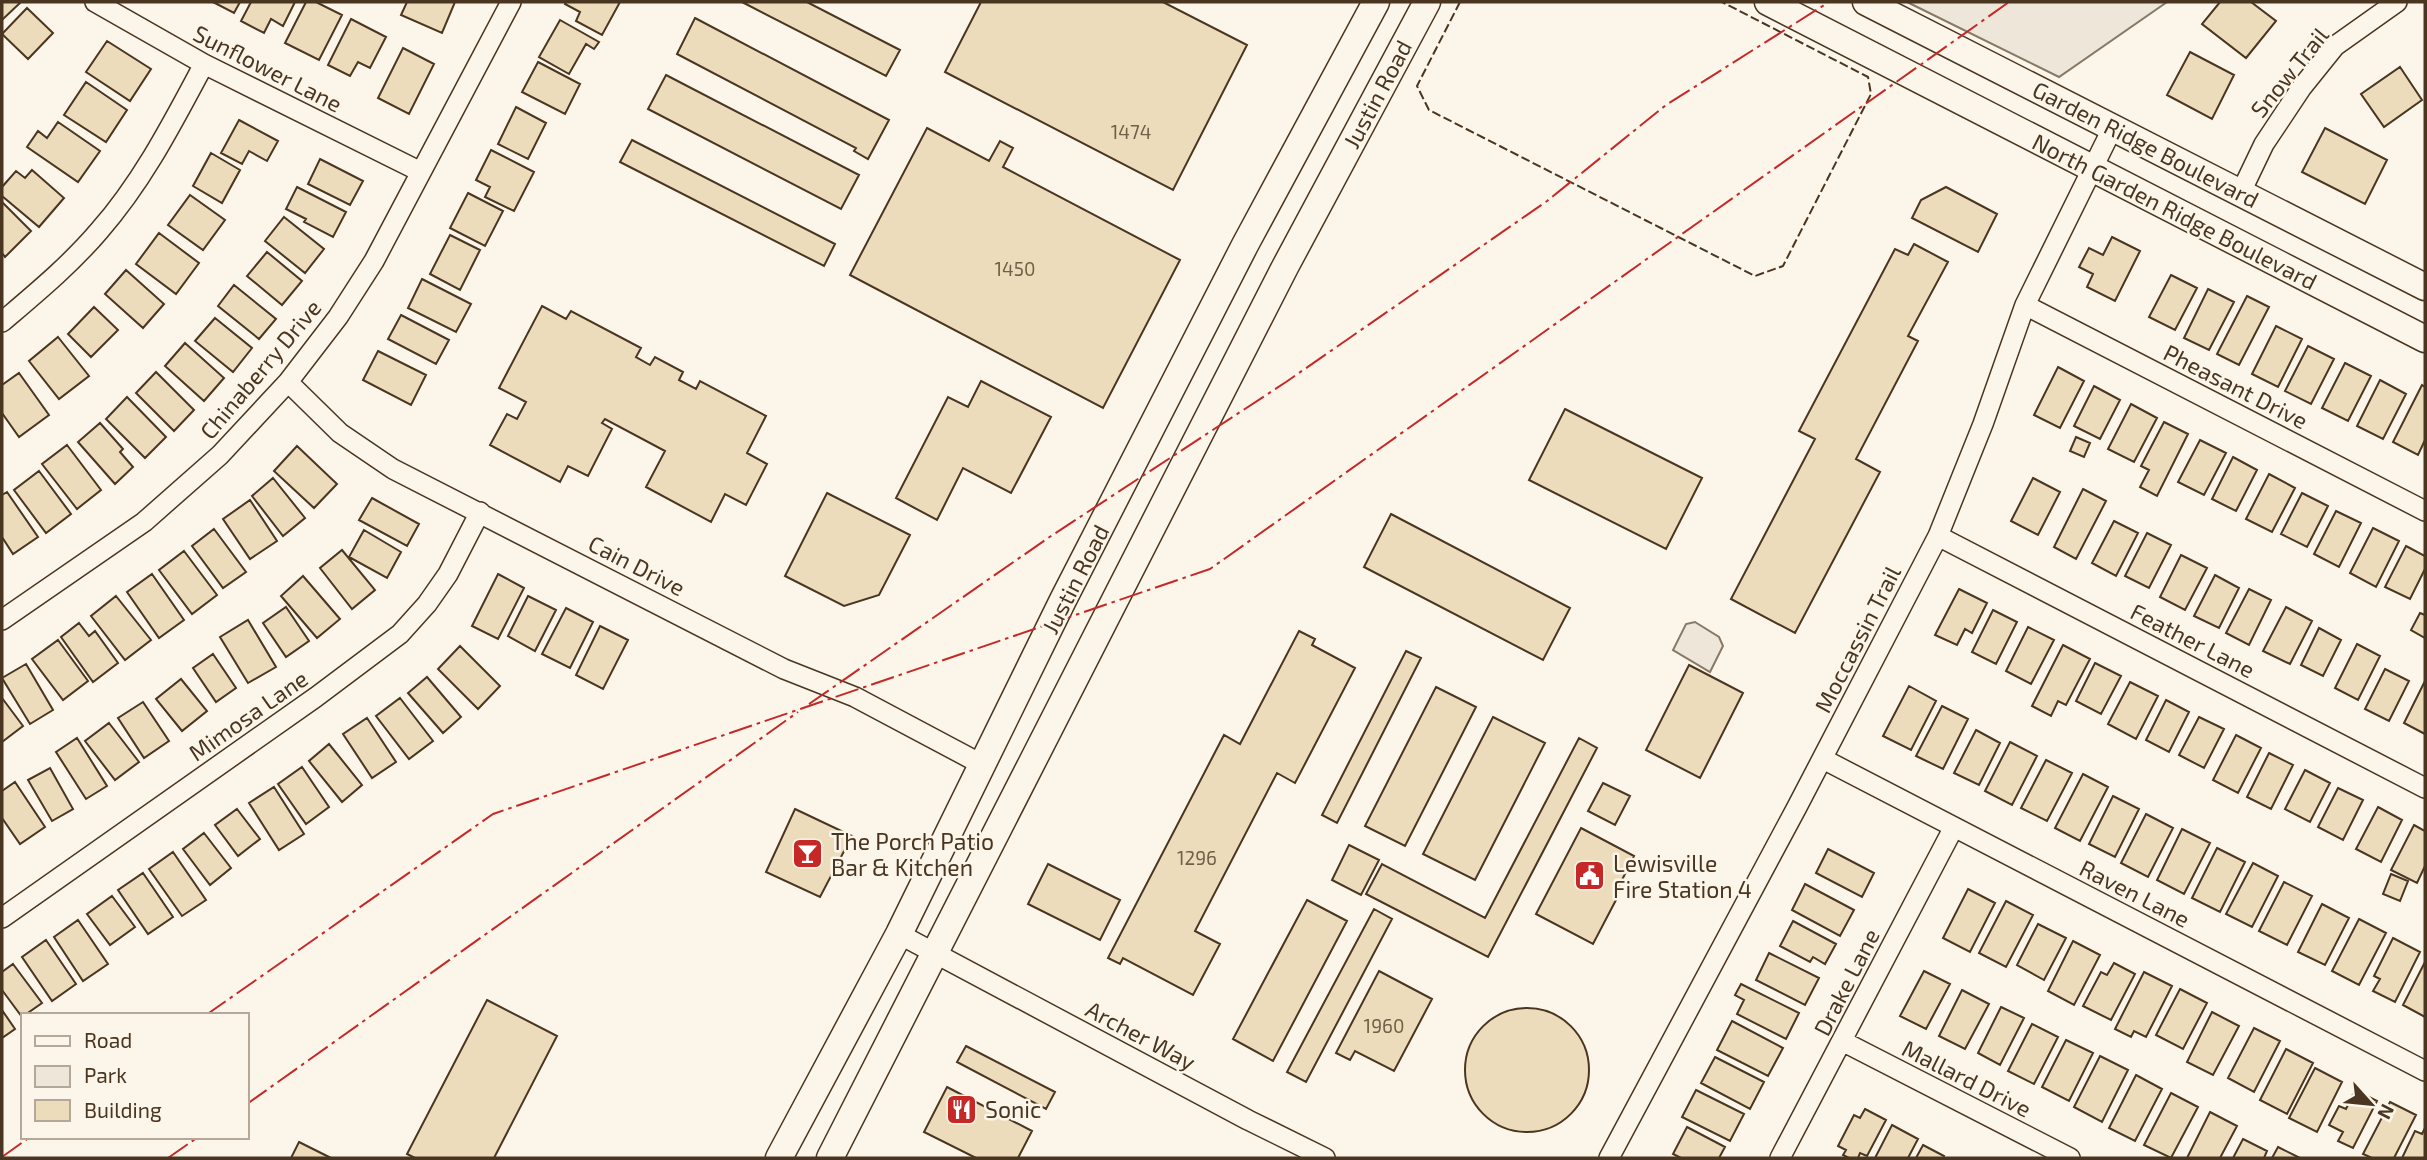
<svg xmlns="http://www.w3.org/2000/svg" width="2427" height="1160" viewBox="0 0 2427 1160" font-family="'Exo 2',sans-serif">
<rect width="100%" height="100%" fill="#fbf6e9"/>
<!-- green -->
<path fill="#ede6d9" stroke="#887966" stroke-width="2" d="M1907,2H2167L2059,77Z
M1695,622L1719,637L1723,646L1710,672L1673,650L1686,624Z"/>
<!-- building -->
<path fill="#ecdcbc" stroke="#4a3520" stroke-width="2" d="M2,2H21L2,20Z
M213,2H240L234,13Z
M251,2H295L283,26L271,19L264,33L241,21Z
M306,2H316L342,15L319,60L285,43Z
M407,2H455L442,33L401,15Z
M566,2H620L602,35L576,21L580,12L565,4Z
M742,2H807L900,50L886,76Z
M981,2H1163L1247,45L1173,190L945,72Z
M2220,2H2251L2276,21L2246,58L2202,24Z
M27,8L53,33L28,59L2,34Z
M695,18L889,120L868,159L854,151L856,148L677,54Z
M351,19L386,37L370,68L358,62L350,76L328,65Z
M560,20L599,42L594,49L586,44L569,74L539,57Z
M107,41L151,69L130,101L86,72Z
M403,48L434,64L409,114L378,98Z
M2190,52L2234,75L2212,119L2167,95Z
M538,62L580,84L565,114L522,92Z
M2400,67L2422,100L2384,127L2361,94Z
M666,75L859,175L841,209L648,109Z
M86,82L127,110L106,142L64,115Z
M516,107L546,123L528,159L498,144Z
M239,120L278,141L267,161L249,151L242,164L221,153Z
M58,122L100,151L78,182L27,147L38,131L47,138Z
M927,128L989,161L1000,141L1013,148L1003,167L1180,260L1103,408L850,275Z
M2325,128L2387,160L2365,204L2302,172Z
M632,140L835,244L824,266L620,162Z
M491,150L534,172L514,211L485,197L490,187L476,180Z
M211,153L240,170L222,203L193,186Z
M320,159L363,181L350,205L308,184Z
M32,170L64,198L39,227L2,196V187L16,171L25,178Z
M297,187L346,212L333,237L304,222L306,219L286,209Z
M1946,187L1997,214L1978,252L1912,218L1921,200Z
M468,193L503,211L485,246L450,228Z
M190,195L225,220L203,250L168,225Z
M2,202L31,231L5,257L2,253Z
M284,217L324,249L305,273L265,241Z
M159,233L199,263L176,294L136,264Z
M450,235L480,250L460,290L430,274Z
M2112,237L2140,251L2115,301L2087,287L2093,274L2079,267L2089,248L2103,255Z
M1914,244L1948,262L1908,336L1918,341L1856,459L1880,472L1795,633L1731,599L1815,439L1799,431L1895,249L1908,255Z
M267,252L302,281L282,305L247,276Z
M126,270L164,304L143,328L105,294Z
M2171,275L2197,288L2175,330L2149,317Z
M422,279L471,304L456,332L408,308Z
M234,285L276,319L259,339L218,306Z
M2208,289L2234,302L2209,350L2184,338Z
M2247,296L2269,307L2239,365L2217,354Z
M542,306L566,319L571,311L641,348L636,357L650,365L655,357L683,372L679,380L696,389L700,381L766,416L747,453L767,464L746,505L725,494L711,522L646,487L665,451L605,419L602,423L612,429L588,476L568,466L560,482L490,445L507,414L517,419L526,402L499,388Z
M94,307L118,330L91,357L68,334Z
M401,315L449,340L436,364L388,339Z
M215,318L252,348L233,372L195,341Z
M2276,326L2302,339L2278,387L2252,374Z
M58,337L89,376L59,399L29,361Z
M185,343L224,378L204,401L165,366Z
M2308,346L2334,359L2311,404L2285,391Z
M378,351L426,375L411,405L363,380Z
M2345,363L2371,376L2348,421L2322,408Z
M2058,367L2084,381L2060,428L2034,415Z
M156,372L194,410L174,431L136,393Z
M19,373L49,415L19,437L2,413V385Z
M2380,380L2406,394L2383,439L2357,426Z
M981,381L1051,417L1011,493L963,468L937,520L896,498L948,397L968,407Z
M2422,385L2425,387V440L2418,455L2393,442Z
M2094,386L2120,400L2100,439L2074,426Z
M127,397L166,437L145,458L106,419Z
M2131,404L2157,418L2134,462L2108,449Z
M1565,409L1702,478L1666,549L1529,480Z
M2164,422L2188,434L2157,496L2140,487L2149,470L2141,466Z
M100,423L123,449L120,452L133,467L115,484L78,442Z
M2076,437L2090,443L2084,457L2070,451Z
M2200,440L2226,453L2204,495L2178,482Z
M67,445L101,490L77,509L42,464Z
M297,446L337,484L314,508L274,471Z
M2233,457L2257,470L2236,511L2212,499Z
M39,471L71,514L46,533L14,490Z
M2269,474L2295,488L2272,532L2246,519Z
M273,478L305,518L283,536L252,496Z
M2033,478L2060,492L2038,535L2011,521Z
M2083,489L2106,501L2076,559L2054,547Z
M7,492L38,537L13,554L2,537V495Z
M827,493L910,535L879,595L844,606L785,576Z
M2302,493L2328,506L2307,547L2281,534Z
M372,498L419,524L407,546L359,520Z
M250,500L277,541L250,559L223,519Z
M2336,511L2361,523L2339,567L2314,554Z
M1391,514L1570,608L1543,660L1364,567Z
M2114,521L2138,533L2116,576L2092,563Z
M2373,528L2399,541L2376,587L2350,573Z
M214,529L246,572L223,588L192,546Z
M364,530L401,552L387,578L349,557Z
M2147,533L2171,545L2149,588L2125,576Z
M2406,546L2425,556V569L2410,599L2385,587Z
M342,550L375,590L352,609L320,568Z
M184,551L217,595L192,614L159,570Z
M2181,555L2207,568L2185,610L2160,597Z
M152,574L184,620L159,638L127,592Z
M498,574L524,588L498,639L472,626Z
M2215,575L2239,588L2219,628L2194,616Z
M303,576L340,619L317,638L281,596Z
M1959,589L1987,603L1972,633L1965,629L1957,645L1935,635Z
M2249,589L2271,600L2249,645L2226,633Z
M116,596L151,640L125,660L91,616Z
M528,596L556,610L535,651L508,636Z
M286,607L309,641L286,657L263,623Z
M2286,607L2312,621L2290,664L2263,651Z
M566,608L593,622L570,668L542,654Z
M1993,610L2017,622L1996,664L1972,652Z
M2420,613L2425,615V638L2411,630Z
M248,620L276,667L248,683L220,637Z
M79,623L89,636L95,631L118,663L93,682L61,637Z
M600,626L628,640L603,689L576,675Z
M2028,627L2054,640L2031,684L2006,671Z
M2319,628L2341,640L2323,676L2301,665Z
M1299,631L1315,639L1312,645L1355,668L1295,783L1277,773L1195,931L1220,944L1193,995L1123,958L1120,964L1108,958L1224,735L1240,744Z
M58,640L88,681L63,700L32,659Z
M2357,644L2380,656L2358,700L2335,688Z
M2063,645L2090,659L2066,705L2058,701L2051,716L2032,706Z
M460,646L500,686L478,709L438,669Z
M1406,651L1421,658L1337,823L1322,815Z
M213,654L236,688L216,702L193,668Z
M2095,663L2121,676L2101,714L2076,701Z
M26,664L53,710L30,724L2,678Z
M1689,665L1743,693L1700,778L1646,750Z
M2385,669L2409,681L2389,721L2365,709Z
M427,677L461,717L443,733L408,693Z
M181,679L207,711L182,731L156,699Z
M2425,681V734L2404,723Z
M2130,682L2158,696L2136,739L2108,724Z
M1909,686L1936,701L1911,750L1883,736Z
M1436,687L1476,707L1405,846L1365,826Z
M2,698L23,726L2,742Z
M400,698L433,741L409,759L376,716Z
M2166,700L2189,712L2169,752L2146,740Z
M143,702L169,741L144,758L118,718Z
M1942,706L1968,719L1943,769L1916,756Z
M1493,717L1545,743L1475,880L1423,854Z
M2199,717L2224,729L2204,768L2179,755Z
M367,718L396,762L372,778L343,734Z
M109,723L139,762L115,780L85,741Z
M1976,730L2000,743L1979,785L1954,773Z
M2236,735L2261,748L2238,793L2213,780Z
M77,738L107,786L86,799L56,752Z
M1579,738L1597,748L1488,957L1366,894L1382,864L1485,918Z
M2010,742L2037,756L2012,805L1985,791Z
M329,744L362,785L342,802L309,761Z
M2269,753L2293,765L2271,809L2247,797Z
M2046,760L2072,773L2047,821L2021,808Z
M302,767L329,807L306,824L278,784Z
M50,768L73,809L52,821L28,780Z
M2305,770L2330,783L2310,822L2285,809Z
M2083,774L2108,787L2080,841L2055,828Z
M15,782L45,827L20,844L2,818V791Z
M1603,783L1630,796L1615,825L1588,811Z
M274,787L304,834L279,850L249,803Z
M2338,788L2363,800L2343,840L2318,827Z
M2113,796L2139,809L2115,857L2089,844Z
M2378,807L2402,820L2381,862L2356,849Z
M237,809L260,839L238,856L215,825Z
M795,809L852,836L820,897L766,872Z
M2146,814L2173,828L2148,877L2121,863Z
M2414,825L2425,831V866L2417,883L2391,870Z
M1581,828L1634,856L1614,896L1617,898L1593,944L1536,914Z
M2182,829L2210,843L2184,894L2157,880Z
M204,833L231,868L210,885L183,849Z
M1349,845L1379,860L1361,895L1332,880Z
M2217,848L2245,862L2220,912L2192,898Z
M1828,849L1874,873L1862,897L1816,873Z
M173,852L206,900L182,916L149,869Z
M2253,863L2278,876L2252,927L2226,914Z
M1048,864L1120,900L1100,940L1028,904Z
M143,873L173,917L148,934L118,890Z
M2391,874L2408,881L2400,901L2383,894Z
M2284,882L2312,896L2287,945L2259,931Z
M1805,884L1854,910L1840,936L1792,910Z
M1968,889L1995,903L1970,952L1943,938Z
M112,896L135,927L110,945L87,914Z
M1307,900L1347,921L1273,1061L1233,1039Z
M2006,901L2033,915L2006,967L1979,953Z
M2322,904L2349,918L2325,965L2298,952Z
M1374,909L1392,919L1306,1082L1287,1072Z
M2359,919L2386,933L2359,985L2332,971Z
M78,920L108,964L83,981L54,937Z
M1793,921L1836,944L1825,964L1813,957L1810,962L1780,946Z
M2038,924L2066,938L2044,980L2017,965Z
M2393,938L2420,952L2395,1002L2373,991L2380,979L2374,976Z
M46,940L76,984L52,1001L22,957Z
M2073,941L2100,955L2074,1005L2048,991Z
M1769,953L1819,978L1805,1005L1756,980Z
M2425,962V1017L2403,1005Z
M2114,963L2135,974L2111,1020L2083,1006L2101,972L2107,975Z
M13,964L42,1003L22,1017L2,990V972Z
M1379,971L1432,999L1394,1071L1355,1051L1350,1060L1336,1053Z
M1924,971L1950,984L1926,1029L1900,1016Z
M2144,972L2172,986L2146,1037L2134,1031L2131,1037L2115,1029Z
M1741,984L1799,1013L1786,1039L1737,1014L1744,1000L1735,995Z
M2180,989L2207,1003L2183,1049L2156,1035Z
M1962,990L1989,1004L1965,1049L1939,1036Z
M487,1000L557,1036L494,1158H415L407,1154Z
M2001,1007L2024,1018L2000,1065L1978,1053Z
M1465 1070a62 62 0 1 1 124 0a62 62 0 1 1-124 0Z
M2,1010L15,1029L2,1038Z
M2212,1012L2239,1026L2213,1075L2187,1062Z
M1732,1021L1783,1048L1768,1076L1717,1050Z
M2032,1024L2058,1037L2034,1084L2008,1071Z
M2254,1028L2280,1041L2254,1092L2228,1078Z
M2066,1040L2093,1053L2069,1101L2042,1087Z
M966,1046L1055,1092L1046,1109L957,1062Z
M2286,1049L2313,1063L2287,1114L2260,1100Z
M2100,1056L2128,1070L2102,1122L2074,1107Z
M1715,1057L1764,1082L1750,1109L1701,1083Z
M2315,1068L2342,1082L2317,1132L2289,1118Z
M2136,1075L2162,1089L2135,1141L2109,1128Z
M947,1087L1032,1131L1018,1158H976L924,1132Z
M1696,1090L1744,1114L1730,1141L1682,1117Z
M2355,1090L2377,1101L2353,1148L2338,1141L2343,1132L2329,1125L2339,1106L2346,1109Z
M2171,1093L2198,1107L2171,1158L2144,1145Z
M2390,1102L2416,1115L2394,1158H2372L2363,1154Z
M1865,1109L1886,1120L1867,1156L1860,1153L1858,1158H1849L1843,1155L1846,1150L1838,1146L1854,1115L1860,1118Z
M2210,1112L2237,1126L2220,1158H2187Z
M1892,1125L1918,1139L1908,1158H1875Z
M1687,1127L1725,1147L1719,1158H1681L1673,1154Z
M2425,1128V1158H2402L2415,1131L2422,1134Z
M2243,1139L2267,1151L2264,1158H2233Z
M299,1142L331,1158H291Z
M1923,1145L1944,1156L1943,1158H1916Z
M2278,1147L2300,1158H2272Z"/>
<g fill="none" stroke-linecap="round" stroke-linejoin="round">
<defs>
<path id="street" d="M95,2L204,64L421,172
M2241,192L2264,144L2302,87L2335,46L2397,2
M2025,305L2425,511
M2,322C36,293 70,265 99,231C143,181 173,122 204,64
M288,382L340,433L393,469L784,669L855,697L981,764
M1938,536L2425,788
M2,620L144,522L220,455L288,382L338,317L374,261L511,2
M1823,759L2425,1071
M2,918L316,697L400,634L427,604L448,574L480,512
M899,934L1248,1120L1325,1158
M1842,1041L2070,1158
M1609,1158L1797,807L1938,536L1983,424L2025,305L2113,127
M1780,1158L1954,827"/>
<path id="secondary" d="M1768,2L2425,339
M1866,2L2425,287
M779,1158L899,934L1063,600L1245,245L1376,2
M830,1158L1285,267L1427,2"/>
</defs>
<!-- street casing -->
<use href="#street" stroke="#4a3520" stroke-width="22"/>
<!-- secondary casing -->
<use href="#secondary" stroke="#4a3520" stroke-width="29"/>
<!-- street -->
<use href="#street" stroke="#fbf6e9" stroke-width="19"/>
<!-- secondary -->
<use href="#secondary" stroke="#fbf6e9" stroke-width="26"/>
<!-- fence -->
<path stroke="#4a3520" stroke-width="2" stroke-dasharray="9 3.5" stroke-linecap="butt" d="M1460,2L1417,86L1429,110L1755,276L1783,266L1871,94L1868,77L1722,2"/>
<!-- power -->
<path stroke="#c62828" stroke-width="2" stroke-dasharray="24 5 3.5 5" stroke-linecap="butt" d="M809,704L1051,536L1286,382L1547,201L1666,105L1829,2
M206,1015L493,814L1210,569L2009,2
M247,1104L798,712
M2,1157L30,1137
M168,1158L198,1137"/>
</g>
<!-- icons -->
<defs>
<symbol id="bar-square" viewBox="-11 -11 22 22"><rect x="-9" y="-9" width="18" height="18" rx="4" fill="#c62828" stroke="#fbf6e9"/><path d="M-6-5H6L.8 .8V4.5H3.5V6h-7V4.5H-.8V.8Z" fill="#fff"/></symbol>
<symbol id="civic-square" viewBox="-11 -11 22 22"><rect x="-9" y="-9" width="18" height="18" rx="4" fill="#c62828" stroke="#fbf6e9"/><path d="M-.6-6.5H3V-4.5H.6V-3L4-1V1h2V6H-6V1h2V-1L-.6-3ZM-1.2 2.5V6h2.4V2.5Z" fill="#fff"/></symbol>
<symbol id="restaurant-square" viewBox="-11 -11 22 22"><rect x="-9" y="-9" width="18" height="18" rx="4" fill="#c62828" stroke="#fbf6e9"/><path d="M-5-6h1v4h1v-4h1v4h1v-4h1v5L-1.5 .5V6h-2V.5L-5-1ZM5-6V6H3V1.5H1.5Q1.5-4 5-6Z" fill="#fff"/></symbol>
</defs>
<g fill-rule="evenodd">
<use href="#bar-square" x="790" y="836" width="35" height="35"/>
<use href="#civic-square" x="1572" y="858" width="35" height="35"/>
<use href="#restaurant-square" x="944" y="1092" width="35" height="35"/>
</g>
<g text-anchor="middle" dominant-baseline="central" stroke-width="5" stroke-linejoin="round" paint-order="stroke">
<!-- number labels -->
<g font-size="19" fill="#725f47">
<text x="1131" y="131">1474</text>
<text x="1015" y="268">1450</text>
<text x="1197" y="857">1296</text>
<text x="1384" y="1025">1960</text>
</g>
<!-- street labels -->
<g font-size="23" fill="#4a3520" stroke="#fbf6e9">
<text transform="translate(268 68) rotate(27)">Sunflower Lane</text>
<text transform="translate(2289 72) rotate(-51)">Snow Trail</text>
<text transform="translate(1377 94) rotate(-62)">Justin Road</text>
<text transform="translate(2146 144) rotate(27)">Garden Ridge Boulevard</text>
<text transform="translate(2175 211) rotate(27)">North Garden Ridge Boulevard</text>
<text transform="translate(260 369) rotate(-50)">Chinaberry Drive</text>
<text transform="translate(2236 386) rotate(27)">Pheasant Drive</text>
<text transform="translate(637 565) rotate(27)">Cain Drive</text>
<text transform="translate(1075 579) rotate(-63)">Justin Road</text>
<text transform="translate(1857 639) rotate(-63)">Moccassin Trail</text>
<text transform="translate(2193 640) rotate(27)">Feather Lane</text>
<text transform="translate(248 715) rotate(-35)">Mimosa Lane</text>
<text transform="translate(2135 893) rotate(27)">Raven Lane</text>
<text transform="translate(1846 982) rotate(-63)">Drake Lane</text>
<text transform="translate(1141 1035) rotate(28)">Archer Way</text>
<text transform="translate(1967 1078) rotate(27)">Mallard Drive</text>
</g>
<!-- poi labels -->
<g font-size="23" fill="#4a3520" stroke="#fbf6e9" text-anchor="start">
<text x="831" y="841">The Porch Patio<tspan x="831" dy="26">Bar &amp; Kitchen</tspan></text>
<text x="1613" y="863">Lewisville<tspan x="1613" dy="26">Fire Station 4</tspan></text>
<text x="985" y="1109">Sonic</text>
</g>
</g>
<!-- border -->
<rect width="2427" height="1160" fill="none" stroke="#4a3520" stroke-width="7"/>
<!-- legend -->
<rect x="21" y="1013" width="228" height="126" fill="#fbf6e9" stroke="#b4a999" stroke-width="2"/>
<rect x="35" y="1036" width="35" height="10" fill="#fbf6e9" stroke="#b4a999" stroke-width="2"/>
<text x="84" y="1048" font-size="21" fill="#4a3520">Road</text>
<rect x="35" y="1066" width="35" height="21" fill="#ede6d9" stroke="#b4a999" stroke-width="2"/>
<text x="84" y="1083" font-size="21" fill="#4a3520">Park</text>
<rect x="35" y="1100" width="35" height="21" fill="#ecdcbc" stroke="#b4a999" stroke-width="2"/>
<text x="84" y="1118" font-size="21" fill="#4a3520">Building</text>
<!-- north arrow -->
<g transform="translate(2371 1104) rotate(117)" stroke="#fbf6e9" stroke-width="5" paint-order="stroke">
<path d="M0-5L12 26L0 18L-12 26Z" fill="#4a3520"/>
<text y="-10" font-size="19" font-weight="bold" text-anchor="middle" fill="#4a3520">N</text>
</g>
</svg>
